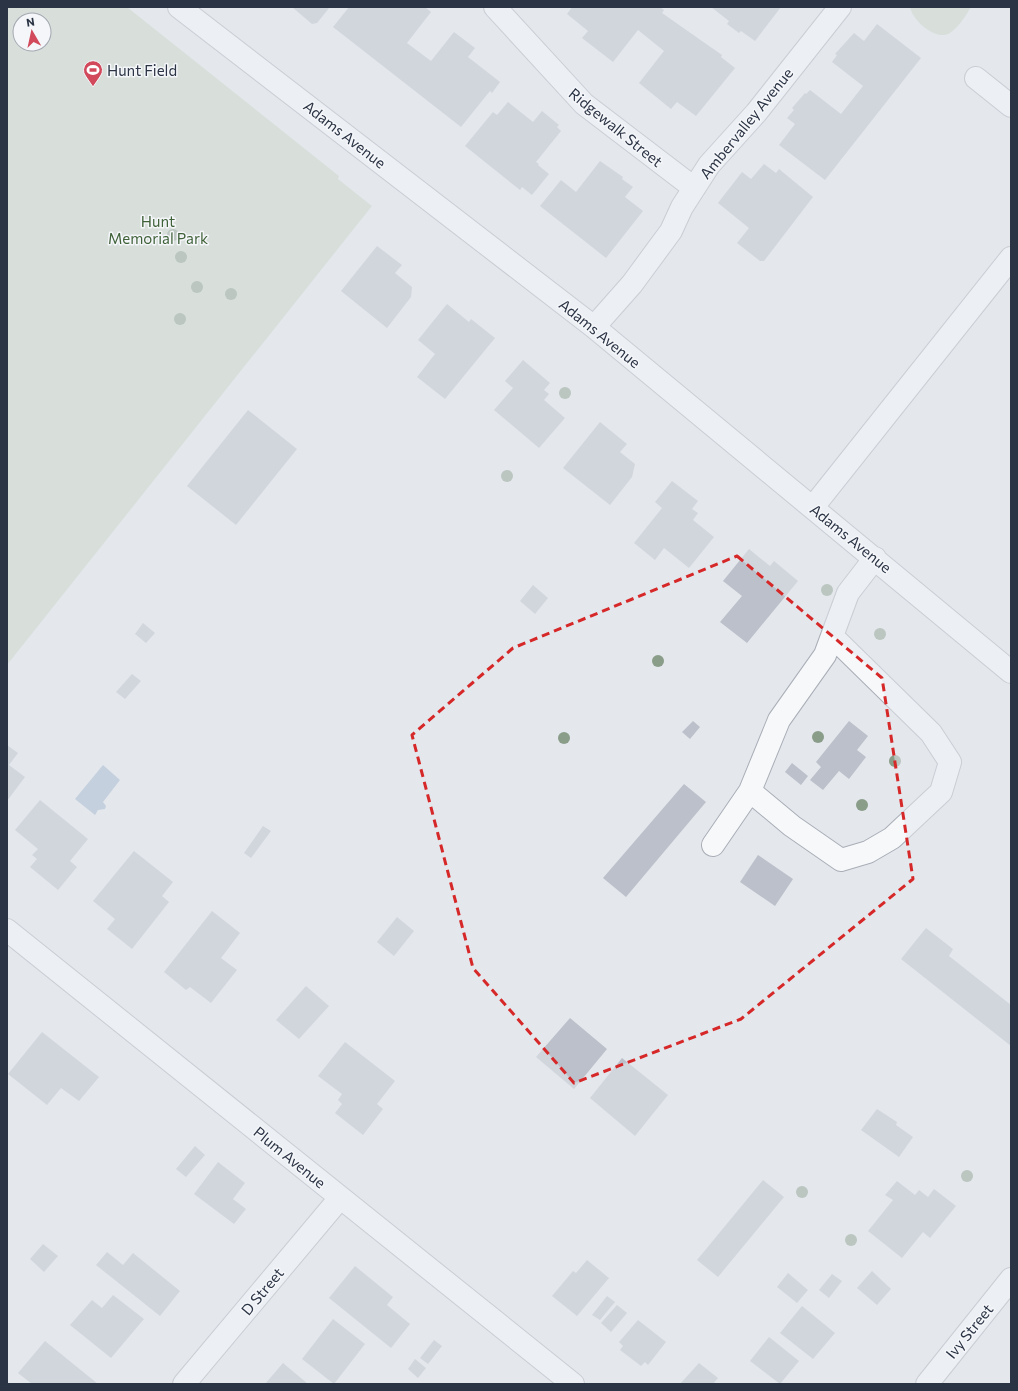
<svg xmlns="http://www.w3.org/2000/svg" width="1018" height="1391" viewBox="0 0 1018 1391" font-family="Commissioner,sans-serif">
<rect width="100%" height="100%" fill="#e4e7ec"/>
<!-- green -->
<path fill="#c9d6c5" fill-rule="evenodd" d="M7,7H127L339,176L338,179L372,206L7,665ZM20,20H44V44H20Z
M910,7H971C965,17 959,27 950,33C936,42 912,20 910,7Z"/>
<!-- water -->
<path fill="#9fb4cc" d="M103,765L120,780L103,802L106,806L105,809L98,810L95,815L75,799Z"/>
<!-- building -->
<path fill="#bbc0ca" d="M292,7H330L317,23L312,24Z
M349,7H425L431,12L407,43L431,61L454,32L475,48L468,57L500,82L492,93L490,91L461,127L333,27Z
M572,7H660L664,10L662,13L722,55L721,57L735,68L696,116L677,102L671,109L639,83L664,51L638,30L613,62L582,38L588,31L567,14Z
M711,7H781L755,41L741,31L739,33L727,24L729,21Z
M877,24L921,58L825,180L779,145L795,124L787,118L794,110L792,108L805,93L806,94L810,90L841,114L863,86L832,62L837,55L835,54L854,33L864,41Z
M508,102L533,122L542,111L559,125L557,127L561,131L536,162L539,164L538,165L549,174L532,195L522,187L520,190L465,146L493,112L497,115Z
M600,161L623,177L622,179L633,187L625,197L643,211L606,258L540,206L561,180L576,192Z
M764,164L776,173L779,169L813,197L764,261H760L737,243L749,228L718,203L742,172L751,179Z
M377,246L402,265L395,273L412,287L411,297L387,328L341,291Z
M447,304L469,322L471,319L495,338L445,399L417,377L435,354L418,340Z
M523,360L550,383L544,390L549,394L544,400L565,418L539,448L494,410L513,388L505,381Z
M248,410L297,449L236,525L187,486Z
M600,422L627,444L620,452L635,464L632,477L610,505L563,468Z
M672,481L698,501L692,509L698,513L693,520L714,537L689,568L664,548L655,560L634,543L662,508L655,502Z
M749,549L770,566L774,561L798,581L747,643L720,622L742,596L723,581Z
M533,585L548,598L535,614L520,601Z
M143,623L155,633L146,643L135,634Z
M132,674L141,681L125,699L116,692Z
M693,721L700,727L690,739L682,732Z
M849,721L868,736L857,750L866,757L849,779L839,771L823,790L810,780L821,767L816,762Z
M7,745L18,753L9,765L25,777L7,801Z
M792,763L808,776L801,785L785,772Z
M684,784L706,802L626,897L603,878Z
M40,800L88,839L70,861L77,867L58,890L30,867L37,859L32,855L38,849L15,830Z
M263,826L271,831L251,858L244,853Z
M134,851L173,882L162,896L169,902L132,949L107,929L115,919L93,901Z
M758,855L793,879L775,906L740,882Z
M212,911L240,933L221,958L237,970L211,1003L190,987L186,990L164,972Z
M397,917L414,931L394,956L377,942Z
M926,928L953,949L949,956L1011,1005V1046L901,959Z
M306,986L329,1006L299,1039L276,1020Z
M570,1018L607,1049L574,1089L536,1057Z
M42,1032L99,1077L79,1101L61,1088L47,1105L8,1074Z
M345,1042L395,1081L377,1104L383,1109L363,1135L335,1113L342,1104L338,1100L342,1094L318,1076Z
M622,1058L668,1095L635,1136L590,1098Z
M877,1109L897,1122L896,1125L913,1137L899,1157L861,1130Z
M195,1146L205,1155L186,1177L176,1169Z
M218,1162L245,1183L233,1199L246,1209L234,1224L194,1194Z
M763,1180L784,1197L718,1277L697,1260Z
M897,1181L915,1195L919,1190L928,1197L934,1189L956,1206L930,1238L923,1232L902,1258L868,1231L893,1200L885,1195Z
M43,1244L58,1256L44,1272L30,1259Z
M107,1252L123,1265L133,1253L180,1291L160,1316L96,1265Z
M587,1260L609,1278L577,1316L552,1296L573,1271L576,1273Z
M355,1266L393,1297L387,1305L410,1324L391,1348L329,1298Z
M872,1271L891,1289L877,1305L857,1288Z
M788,1273L808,1290L797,1303L777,1287Z
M832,1274L842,1281L829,1298L819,1290Z
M113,1295L144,1319L111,1358L70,1325L92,1300L102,1308Z
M607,1296L615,1302L600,1320L592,1315Z
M617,1305L627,1313L611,1332L601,1323Z
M802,1306L835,1333L813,1359L780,1333Z
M333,1319L365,1344L334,1384L302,1359Z
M638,1320L666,1342L648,1365L645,1362L641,1366L620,1350L623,1346L619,1342Z
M769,1337L799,1361L780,1384L750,1361Z
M434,1340L442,1346L428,1364L420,1358Z
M45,1341L98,1384H32L18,1373Z
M415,1359L426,1368L418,1378L408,1369Z
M283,1363L308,1384H265Z
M699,1363L718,1378L713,1384H680Z"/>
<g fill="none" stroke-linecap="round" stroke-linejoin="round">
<defs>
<path id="minor" d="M179,7L594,327L1011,672
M495,7L584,104L694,188
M976,78L1011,106
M594,327L632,284L671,231L682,207L709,165L756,113L840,7
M813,507L1011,258
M750,791L792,826L841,860L868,852L892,838L941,792L950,762L931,733L832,636
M713,845L750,791L779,720L825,655L848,593L875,558
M7,930L573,1384
M184,1384L340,1198
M927,1384L1011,1279"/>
</defs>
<!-- minor casing -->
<use href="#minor" stroke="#a9aeb7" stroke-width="24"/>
<!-- minor -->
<use href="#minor" stroke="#f7f8fa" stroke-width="22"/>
</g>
<!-- trees -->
<g fill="#899d89">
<circle cx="173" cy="235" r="6"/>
<circle cx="181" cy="257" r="6"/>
<circle cx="197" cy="287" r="6"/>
<circle cx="231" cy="294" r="6"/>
<circle cx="180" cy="319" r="6"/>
<circle cx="565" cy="393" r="6"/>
<circle cx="507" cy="476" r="6"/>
<circle cx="827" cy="590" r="6"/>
<circle cx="880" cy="634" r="6"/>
<circle cx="658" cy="661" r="6"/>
<circle cx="818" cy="737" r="6"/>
<circle cx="564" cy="738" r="6"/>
<circle cx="895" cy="761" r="6"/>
<circle cx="862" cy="805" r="6"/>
<circle cx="967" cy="1176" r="6"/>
<circle cx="802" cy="1192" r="6"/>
<circle cx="851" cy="1240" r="6"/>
</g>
<!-- marked area -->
<path d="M0 0H1018V1391H0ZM737,556L882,678L913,879L741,1019L574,1083L473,968L412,735L513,648Z" fill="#e4e7ec" fill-opacity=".55" fill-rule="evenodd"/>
<path fill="none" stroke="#d62828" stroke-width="3" stroke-dasharray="8 5" stroke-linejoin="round" d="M737,556L882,678L913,879L741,1019L574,1083L473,968L412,735L513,648Z"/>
<!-- icons -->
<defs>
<symbol id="stadium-pin" viewBox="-11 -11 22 30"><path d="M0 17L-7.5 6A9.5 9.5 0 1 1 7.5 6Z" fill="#d1495b" stroke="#f4f6f9"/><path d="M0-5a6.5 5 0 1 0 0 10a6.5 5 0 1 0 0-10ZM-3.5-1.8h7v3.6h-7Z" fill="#fff"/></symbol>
</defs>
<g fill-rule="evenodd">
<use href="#stadium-pin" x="82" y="59" width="22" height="30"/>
</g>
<g text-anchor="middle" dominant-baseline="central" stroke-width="3" stroke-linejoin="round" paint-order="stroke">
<!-- poi labels -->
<g font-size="15" fill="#2b3445" stroke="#f4f6f9" text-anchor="start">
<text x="107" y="70">Hunt Field</text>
</g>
<!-- street labels -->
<g font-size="15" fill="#2b3445" stroke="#f4f6f9">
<text transform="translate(746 123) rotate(-51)">Ambervalley Avenue</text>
<text transform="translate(616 127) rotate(39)">Ridgewalk Street</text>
<text transform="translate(345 134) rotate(38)">Adams Avenue</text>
<text transform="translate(600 333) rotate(39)">Adams Avenue</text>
<text transform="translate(851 538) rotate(39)">Adams Avenue</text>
<text transform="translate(290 1157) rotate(39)">Plum Avenue</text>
<text transform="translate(262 1291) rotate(-50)">D Street</text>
<text transform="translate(969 1331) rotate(-51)">Ivy Street</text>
</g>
<!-- park labels -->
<g font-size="15" fill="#3f6138" stroke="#f4f6f9">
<text x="158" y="221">Hunt<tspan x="158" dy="17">Memorial Park</tspan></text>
</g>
</g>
<!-- border -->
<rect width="1018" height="1391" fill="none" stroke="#2b3445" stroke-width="16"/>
<!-- north arrow -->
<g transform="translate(32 32) rotate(351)"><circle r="19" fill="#f4f6f9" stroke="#a4a8b1"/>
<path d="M0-3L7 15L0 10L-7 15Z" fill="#d1495b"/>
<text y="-6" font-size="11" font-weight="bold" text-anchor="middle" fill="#2b3445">N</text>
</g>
</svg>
